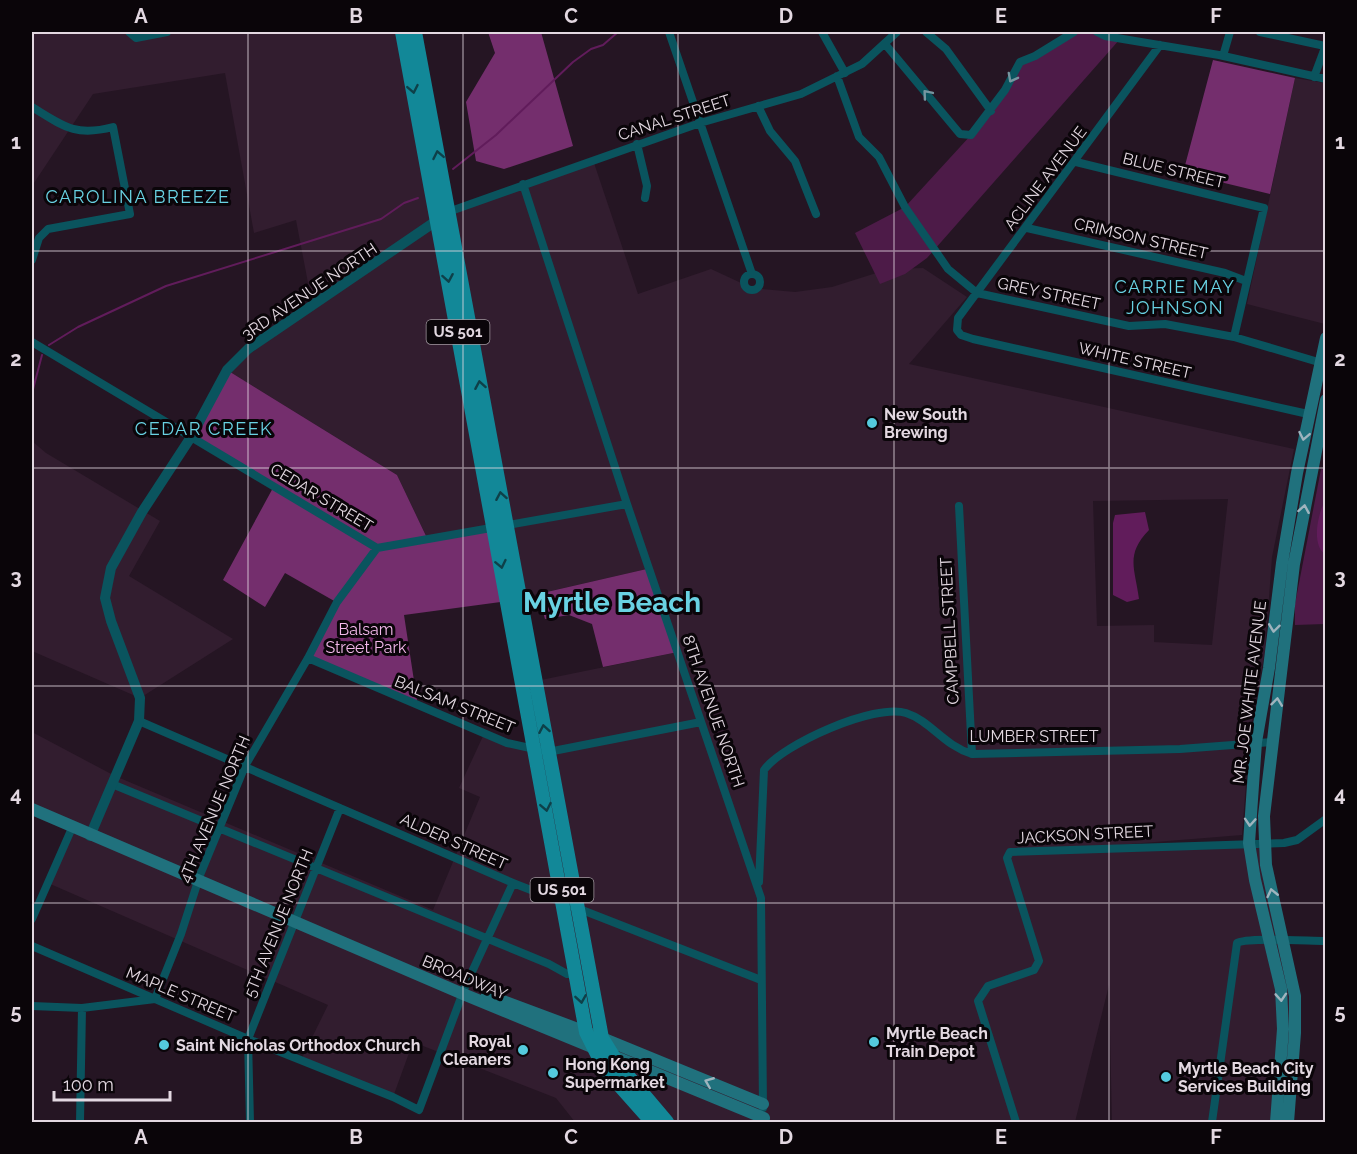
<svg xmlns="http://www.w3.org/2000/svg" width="1357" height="1154" font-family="Raleway,sans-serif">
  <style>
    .built { fill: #321d2f; fill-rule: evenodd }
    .green { fill: #4d1b48 }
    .forest { fill: #742e6d }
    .water { fill: #611c5b }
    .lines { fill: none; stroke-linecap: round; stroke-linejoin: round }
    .stream { stroke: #611c5b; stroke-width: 2 }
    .minor { stroke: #0a545e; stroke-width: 8 }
    .tertiary { stroke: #0a545e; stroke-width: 10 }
    .secondary { stroke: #20717d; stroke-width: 12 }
    .primary { stroke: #128898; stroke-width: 14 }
    .oneway { stroke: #7696a0 }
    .oneway2 { stroke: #0e4049 }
    .oneway3 { stroke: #9fb4be }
    .grid { fill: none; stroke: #e3d8e1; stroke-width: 1.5; stroke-opacity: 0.55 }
    .poi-dot { fill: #54cadd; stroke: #0a0509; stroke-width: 2 }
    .labels { text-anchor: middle; stroke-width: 6; stroke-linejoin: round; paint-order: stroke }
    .shield { fill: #0a0509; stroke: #a299a0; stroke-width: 1.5 }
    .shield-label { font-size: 15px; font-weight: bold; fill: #e3d8e1 }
    .street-label { font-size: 16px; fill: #e3d8e1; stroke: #0a0509 }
    .poi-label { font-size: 16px; font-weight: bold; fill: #e3d8e1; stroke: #0a0509; text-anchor: start }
    .park-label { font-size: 16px; fill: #f4b9ec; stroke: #0a0509 }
    .neighbourhood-label { font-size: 18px; letter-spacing: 1.5px; fill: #69d2e3; stroke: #0a0509 }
    .town-label { font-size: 28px; font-weight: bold; fill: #69d2e3; stroke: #0a0509 }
    .neatline { fill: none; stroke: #e3d8e1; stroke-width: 2 }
    .grid-label { font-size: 20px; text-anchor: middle; font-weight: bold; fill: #e3d8e1 }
  </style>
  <rect width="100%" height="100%" fill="#251523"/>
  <path class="built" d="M32 32H415L449 212 593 160 638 294 711 269 752 288 795 292 832 287 889 269 923 268 967 297 909 364 1294 449 1272 557 1265 651 1250 731 1242 835 1093 847 1265 844 1290 974 1288 1122H1112L1109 985 1075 1122H575L556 1098 413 1042 393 1097 301 1060 328 1005 48 883 72 828 32 809V732L115 776 433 910 480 797 459 788 484 734 548 752 536 681 678 652 651 568 520 598 506 525 427 538 397 475 227 370 313 309 296 220 254 233 225 73 93 94 32 186ZM1228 499 1212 645 1154 642V625L1097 626 1093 501Z
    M1295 78 1325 83V324L1247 304Z
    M32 441 46 453 160 521 129 576 233 639 140 698 32 651Z"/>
  <path class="green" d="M1074 32H1100L1120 39 927 258 905 274 880 284 855 233 905 207 971 135 1020 62Z
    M1321 469 1325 470V624L1295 625V604Z"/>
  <path class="forest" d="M488 32H541L573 146 504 169 476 161 466 102 495 53Z
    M1213 60 1295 78 1270 194 1183 173Z
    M227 370 397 475 427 538 493 527 508 601 404 615 418 707 308 658 336 602 285 573 265 607 223 580 274 486 191 437Z
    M651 568 678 652 603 667 592 624 569 615 545 619 538 594Z"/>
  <path class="water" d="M1325 501V554C1311 545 1318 513 1325 501Z
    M1145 512 1149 530C1125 555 1135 568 1139 599L1127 602 1113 595V523L1115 515Z"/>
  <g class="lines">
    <path class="stream" d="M453 169 496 135 573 62 591 49 603 45 618 32
      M49 345 78 327 166 286 381 219 404 203 418 198
      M32 393 42 355"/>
    <path class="minor" d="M129 32 136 38 167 32
      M669 32 752 274
      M822 32 845 73
      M926 32 946 49 991 111
      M1097 32 1105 36 1219 55 1326 79
      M1260 32 1325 46
      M885 44 960 134 971 135 1005 90 1020 62 1035 56 1074 32
      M1160 45 958 318 957 330 961 335 973 339 1308 414
      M1223 56 1230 32
      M837 76 859 137 879 157 905 207 948 269 977 293 1129 326 1165 324 1234 337 1325 364
      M1314 77 1326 45
      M758 106 770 131 795 161 816 214
      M32 107C63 126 75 137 113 127L130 214 48 229 39 238 32 260
      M637 144 647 186 645 198
      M1076 162 1264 208 1234 337
      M523 184 627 504 761 898 763 1108
      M448 212 700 123 801 94 862 64 897 32
      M1027 228 1225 273 1246 281
      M744 282a8 8 0 1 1 16 0a8 8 0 1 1-16 0Z
      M32 342 377 548 627 504
      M959 506 972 754
      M308 658 507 743 548 752 701 722
      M139 721 513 883 761 980
      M112 784 549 964 567 974H577
      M759 882 764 770C783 744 875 703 906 713 931 721 943 745 972 754L1180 749 1272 742
      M32 919 72 828
      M32 946 248 1039 393 1097 419 1110 465 987 513 883
      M32 1006 82 1008 155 999 181 934 200 875 245 766 308 658 337 602 377 548
      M80 1122 82 1008
      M250 1122 248 1039 340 808
      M1016 1122 978 1001 988 986 1034 970 1039 961 1007 858 1010 852 1284 843 1297 840 1326 819
      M1212 1122 1237 943C1247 937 1308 941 1326 941"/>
    <path class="tertiary" d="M90 836 139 721 140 698 111 621 105 598 111 568 142 512 191 437 227 370 248 349 442 217"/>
    <path class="secondary" d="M32 809 463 994 764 1118
      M487 995 602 1038 763 1104
      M1276 1122 1283 1029 1281 989 1255 880 1249 843 1256 742 1269 668 1282 563 1297 473 1326 338
      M1288 1122 1295 1033V996L1266 865 1264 816 1294 564 1326 400"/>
    <path class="primary" d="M402 32 586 1032 604 1068 652 1122
      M415 32 602 1038 618 1064 667 1122"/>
  </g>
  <defs><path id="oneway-chevron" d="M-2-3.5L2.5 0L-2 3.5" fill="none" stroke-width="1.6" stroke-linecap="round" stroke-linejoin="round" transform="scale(1.5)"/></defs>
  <g class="oneway">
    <use href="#oneway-chevron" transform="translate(1012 78) rotate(118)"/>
    <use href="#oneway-chevron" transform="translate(927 94) rotate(-130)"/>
  </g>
  <g class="oneway2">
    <use href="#oneway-chevron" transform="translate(413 89) rotate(79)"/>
    <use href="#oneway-chevron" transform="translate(438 155) rotate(-101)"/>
    <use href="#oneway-chevron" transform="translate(448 278) rotate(80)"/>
    <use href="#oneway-chevron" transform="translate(480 385) rotate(-100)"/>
    <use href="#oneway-chevron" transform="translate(501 496) rotate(-100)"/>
    <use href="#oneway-chevron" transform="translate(501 564) rotate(78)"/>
    <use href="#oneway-chevron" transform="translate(544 729) rotate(-100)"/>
    <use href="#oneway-chevron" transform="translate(546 807) rotate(79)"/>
    <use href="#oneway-chevron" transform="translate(581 999) rotate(81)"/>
  </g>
  <g class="oneway3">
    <use href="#oneway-chevron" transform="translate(1304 436) rotate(101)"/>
    <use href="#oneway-chevron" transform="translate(1304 509) rotate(-80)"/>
    <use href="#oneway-chevron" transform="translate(1274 628) rotate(97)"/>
    <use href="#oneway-chevron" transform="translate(1277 702) rotate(-83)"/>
    <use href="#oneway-chevron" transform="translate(1250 822) rotate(94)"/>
    <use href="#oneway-chevron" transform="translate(1272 893) rotate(-103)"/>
    <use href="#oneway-chevron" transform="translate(1281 997) rotate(86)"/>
    <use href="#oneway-chevron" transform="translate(709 1082) rotate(-158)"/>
  </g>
  <path class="grid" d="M248 32V1122M463 32V1122M678 32V1122M894 32V1122M1109 32V1122M32 251H1326M32 468H1326M32 686H1326M32 903H1326"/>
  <g class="poi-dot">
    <circle cx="872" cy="423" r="6"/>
    <circle cx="874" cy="1042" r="6"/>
    <circle cx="164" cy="1045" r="6"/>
    <circle cx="523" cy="1050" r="6"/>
    <circle cx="553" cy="1073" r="6"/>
    <circle cx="1166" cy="1077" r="6"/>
  </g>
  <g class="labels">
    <g class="shield">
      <rect x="426.5" y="320" width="63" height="24" rx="4.5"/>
      <rect x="530.5" y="878" width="63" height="24" rx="4.5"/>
    </g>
    <g class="shield-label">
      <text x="458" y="337">US 501</text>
      <text x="562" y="895">US 501</text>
    </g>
    <g class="street-label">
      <text transform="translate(674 117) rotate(-18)" y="6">CANAL STREET</text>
      <text transform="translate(1174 170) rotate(14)" y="6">BLUE STREET</text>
      <text transform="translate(1045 178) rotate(-53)" y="6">ACLINE AVENUE</text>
      <text transform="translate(1141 238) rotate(13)" y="6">CRIMSON STREET</text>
      <text transform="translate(309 291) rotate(-34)" y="6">3RD AVENUE NORTH</text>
      <text transform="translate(1049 293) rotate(12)" y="6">GREY STREET</text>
      <text transform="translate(1135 360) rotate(13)" y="6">WHITE STREET</text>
      <text transform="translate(322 497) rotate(31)" y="6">CEDAR STREET</text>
      <text transform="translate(949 631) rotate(-93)" y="6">CAMPBELL STREET</text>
      <text transform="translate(1249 692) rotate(-83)" y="6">MR. JOE WHITE AVENUE</text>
      <text transform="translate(455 704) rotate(22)" y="6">BALSAM STREET</text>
      <text transform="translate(714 711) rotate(71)" y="6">8TH AVENUE NORTH</text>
      <text x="1034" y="742">LUMBER STREET</text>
      <text transform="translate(214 809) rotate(-67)" y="6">4TH AVENUE NORTH</text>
      <text transform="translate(1085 834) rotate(-3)" y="6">JACKSON STREET</text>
      <text transform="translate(454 841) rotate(24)" y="6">ALDER STREET</text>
      <text transform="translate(278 923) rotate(-68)" y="6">5TH AVENUE NORTH</text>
      <text transform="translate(465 977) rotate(23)" y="6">BROADWAY</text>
      <text transform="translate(181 994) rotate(23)" y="6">MAPLE STREET</text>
    </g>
    <g class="poi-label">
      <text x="884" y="420">New South<tspan x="884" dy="18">Brewing</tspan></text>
      <text x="886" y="1039">Myrtle Beach<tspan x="886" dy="18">Train Depot</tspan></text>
      <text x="511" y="1047" text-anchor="end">Royal<tspan x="511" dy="18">Cleaners</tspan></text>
      <text x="176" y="1051">Saint Nicholas Orthodox Church</text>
      <text x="565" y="1070">Hong Kong<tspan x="565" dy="18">Supermarket</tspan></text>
      <text x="1178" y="1074">Myrtle Beach City<tspan x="1178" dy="18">Services Building</tspan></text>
    </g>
    <g class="park-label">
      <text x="366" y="635">Balsam<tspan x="366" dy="18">Street Park</tspan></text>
    </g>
    <g class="neighbourhood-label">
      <text x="138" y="203">CAROLINA BREEZE</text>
      <text x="1175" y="293">CARRIE MAY<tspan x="1175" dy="21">JOHNSON</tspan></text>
      <text x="204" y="435">CEDAR CREEK</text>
    </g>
    <g class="town-label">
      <text x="612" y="612">Myrtle Beach</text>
    </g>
  </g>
  <rect width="1357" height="1154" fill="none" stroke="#0a0509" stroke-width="66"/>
  <path d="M54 1091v9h116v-9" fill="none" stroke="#e3d8e1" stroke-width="3"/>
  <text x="63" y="1091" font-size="18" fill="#e3d8e1" stroke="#0a0509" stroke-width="4.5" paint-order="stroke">100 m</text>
  <rect x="33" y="33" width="1291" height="1088" class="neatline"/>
  <g class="grid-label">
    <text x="141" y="23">A</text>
    <text x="356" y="23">B</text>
    <text x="571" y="23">C</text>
    <text x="786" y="23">D</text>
    <text x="1001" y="23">E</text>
    <text x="1216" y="23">F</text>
    <text x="16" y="149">1</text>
    <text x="1340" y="149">1</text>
    <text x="16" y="366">2</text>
    <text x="1340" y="366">2</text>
    <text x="16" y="584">3</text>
    <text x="1340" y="584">3</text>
    <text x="16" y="801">4</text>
    <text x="1340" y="801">4</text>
    <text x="16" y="1019">5</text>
    <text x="1340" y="1019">5</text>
    <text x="141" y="1144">A</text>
    <text x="356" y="1144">B</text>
    <text x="571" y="1144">C</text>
    <text x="786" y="1144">D</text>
    <text x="1001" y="1144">E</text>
    <text x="1216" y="1144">F</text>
  </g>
</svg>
